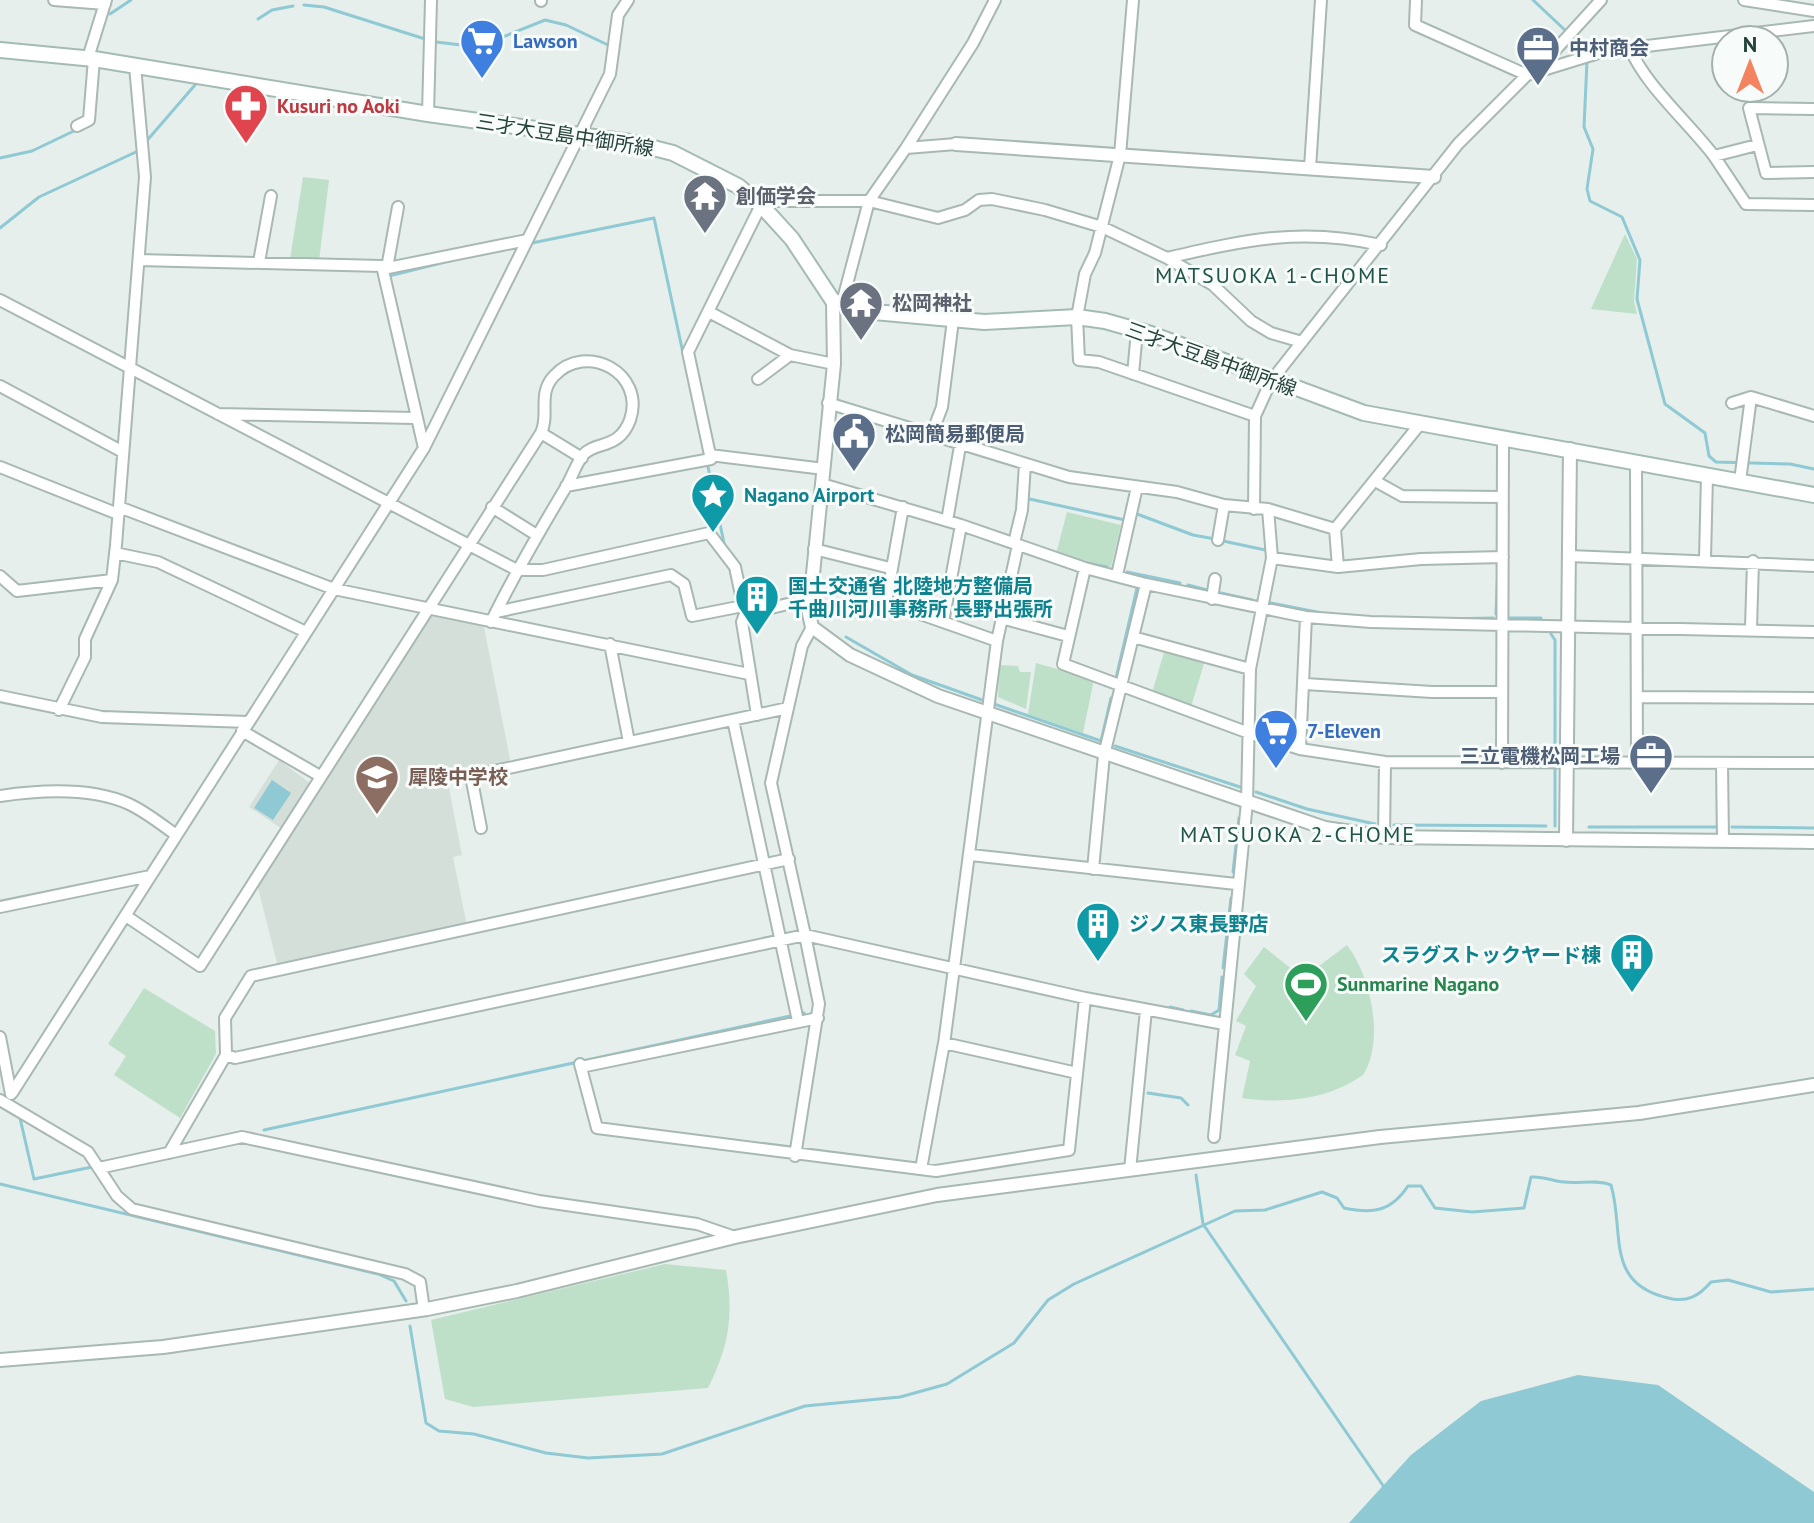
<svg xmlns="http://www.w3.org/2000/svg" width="1814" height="1523" font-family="'PT Sans','Noto Sans JP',sans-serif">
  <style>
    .built { fill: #d4dfda }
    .green { fill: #bfe0c8 }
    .water { fill: #8ec9d4 }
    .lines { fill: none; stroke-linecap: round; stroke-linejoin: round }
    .stream { stroke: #8ec9d4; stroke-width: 3 }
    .minor-casing { stroke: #a8b8b2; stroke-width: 14 }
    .tertiary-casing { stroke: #a8b8b2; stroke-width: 16 }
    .secondary-casing { stroke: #a4bbb3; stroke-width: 18 }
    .minor { stroke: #fff; stroke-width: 10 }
    .tertiary { stroke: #fff; stroke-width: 12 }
    .secondary { stroke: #fff; stroke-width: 14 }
    .labels { text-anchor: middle; stroke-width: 6; stroke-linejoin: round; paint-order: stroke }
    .shop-label { font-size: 20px; font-weight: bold; fill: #366cbe; stroke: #f7fbf9; text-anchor: start }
    .service-label { font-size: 20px; font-weight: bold; fill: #4e5e75; stroke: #f7fbf9; text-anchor: start }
    .health-label { font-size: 20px; font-weight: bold; fill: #be3a42; stroke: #f7fbf9; text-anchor: start }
    .street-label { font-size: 20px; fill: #24423a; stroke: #f7fbf9 }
    .worship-label { font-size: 20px; font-weight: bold; fill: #5b616d; stroke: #f7fbf9; text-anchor: start }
    .culture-label { font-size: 20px; font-weight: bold; fill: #0d838f; stroke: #f7fbf9; text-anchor: start }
    .education-label { font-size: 20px; font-weight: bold; fill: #785e54; stroke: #f7fbf9; text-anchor: start }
    .leisure-label { font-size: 20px; font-weight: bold; fill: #27864d; stroke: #f7fbf9; text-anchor: start }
    .neighbourhood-label { font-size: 22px; letter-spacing: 2px; fill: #1f5548; stroke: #f7fbf9 }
  </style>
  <rect width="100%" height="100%" fill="#e6efeb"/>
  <path class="built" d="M431 614 484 627 510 759 507 764 447 778 462 855 453 857 467 926 278 967 257 884 425 617Z
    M279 760 310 783 282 829 249 807Z"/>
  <path class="green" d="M303 177 329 180 319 261 290 259Z
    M1625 234 1637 259 1634 301 1637 314 1591 309Z
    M1067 512 1121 525 1111 567 1056 554Z
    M1165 649 1205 660 1191 707 1152 693Z
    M1036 663 1094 679 1083 733 1028 714Z
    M1000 665 1018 666 1020 672H1031L1026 709 998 697Z
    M1347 945C1371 976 1385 1041 1363 1075 1327 1100 1284 1104 1242 1098L1250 1061 1235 1055 1246 1026 1236 1021 1256 986 1244 974 1264 947 1303 978Z
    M144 988 215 1031 216 1054 180 1118 114 1075 126 1056 108 1044Z
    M665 1264 726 1270C734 1316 729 1346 708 1388L473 1407 445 1399 431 1320Z"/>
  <path class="water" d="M272 780 291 793 273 820 254 808Z
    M1578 1375 1658 1385 1814 1492V1523H1349L1411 1455 1481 1401Z"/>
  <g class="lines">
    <path class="stream" d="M1533 0 1585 49 1586 54
      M304 5 324 7 425 39
      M110 14 131 0
      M258 19 272 10 293 6
      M436 42 478 47 545 20 566 25 608 45
      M1587 61 1584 127 1593 149 1587 189 1590 201 1622 217 1640 260 1637 299 1665 404 1705 433 1709 456 1716 462 1790 464 1814 469
      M144 144 195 85
      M0 158 32 151 78 129
      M0 228 39 197 138 151
      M527 244 654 218 683 353
      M389 276 453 260
      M707 462 724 543
      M882 497 940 514
      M1025 498 1125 520
      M1137 514 1193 535 1215 539
      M1223 541 1270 551
      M1397 556 1449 553
      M1081 562 1107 567
      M1498 565 1496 614 1500 616
      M1127 572 1180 583
      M1188 585 1207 590
      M1221 593 1252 600
      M1271 603 1327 614
      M1507 618H1541
      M1446 619 1493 618
      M1551 634 1555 640V758
      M846 637 912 675 982 700
      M1116 678 1137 588
      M994 704 1101 741 1111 698
      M1115 746 1243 788
      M1256 792 1307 809 1375 824
      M1394 825 1546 826
      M1555 826V766
      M1589 827H1717
      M1732 827 1814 828
      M1233 872 1239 818
      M1223 968 1231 898
      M1170 1007 1183 1010
      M1191 1011 1211 1015 1219 1010 1222 977
      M1148 1093 1181 1098 1188 1105
      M20 1118 34 1179 92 1167
      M264 1130 804 1013
      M1196 1175 1203 1224 1384 1487
      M0 1184 378 1274 394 1281 406 1301
      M410 1326 426 1423 439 1431 474 1434 546 1453 588 1458 662 1454 805 1406 900 1397 947 1384 1014 1343 1048 1300 1074 1284 1235 1211 1265 1210 1322 1192 1337 1198 1344 1208C1372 1214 1391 1212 1408 1186H1421L1435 1208 1472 1212 1524 1208 1531 1177C1544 1176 1552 1181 1564 1182 1581 1184 1595 1179 1611 1185 1625 1232 1604 1283 1668 1298 1687 1303 1699 1296 1711 1282L1728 1280 1771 1292 1814 1289"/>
    <g class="minor-casing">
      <path id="minor" d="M54 0 105 4
        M541 0V1
        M1133 0 1120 155 1095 253 1085 274 1077 317 1079 360 1099 362 1255 416
        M1416 0 1415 25 1527 75
        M1744 0 1814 11
        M1630 48C1644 84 1689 123 1714 156L1757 145
        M88 58 106 0
        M1538 69 1601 0
        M1814 109 1749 108 1766 173 1814 172
        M428 114 431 0
        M77 126 89 120 94 59
        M906 148 973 43 995 0
        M1714 156 1746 204 1814 205
        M1310 168 1321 0
        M1167 258C1245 240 1301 227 1381 245
        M139 260 382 266 424 448
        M259 262 271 196
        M387 268 398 207
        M383 269 527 240
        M0 300 517 570H543L709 533 735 567 745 614 809 599
        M842 303 869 201 906 148 956 144
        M709 312 790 355 834 364
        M1133 374 1137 331
        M758 379 790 355
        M0 386 123 452
        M828 403 1069 477 1177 492 1224 505 1268 509 1272 558 1250 669 1247 802 1214 1137
        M1732 403 1751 397
        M218 414 415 418
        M541 433 582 458
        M931 436 942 407 953 320
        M710 455 688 352 761 205 771 201H869L938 218 965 210 979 200 992 199 1045 210 1102 227 1167 258 1213 285 1251 321 1271 333 1302 342
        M1636 462 1637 762
        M0 467 118 514
        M1375 481 1402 496 1502 497
        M1740 481 1751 397 1814 416
        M822 484 961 525 1085 568 1146 584 1306 617 1371 622 1814 632
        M566 486 711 459 710 455 824 469
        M119 507 334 589 749 674
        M492 507 535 534
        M903 507 886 602 997 641
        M1254 509 1255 416 1271 381 1458 144 1527 75 1605 51 1814 26
        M1268 509 1335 529
        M947 521 960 446
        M1218 540 1224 505
        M1014 543 1022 510 1025 464
        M814 549 890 568
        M115 553 158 562 306 632
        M1569 556 1814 566
        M1272 558 1338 567 1421 559 1503 557
        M1705 559 1707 476
        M1338 567 1335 529 1420 424
        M1085 568 1063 664 1249 733 1300 749 1385 762 1814 763
        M1117 575 1137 487
        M0 576 17 591 112 580
        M1212 599 1215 579
        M496 612 671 575 684 584 692 616 743 606
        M745 614 742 622 757 715
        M1001 618 1068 636
        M943 622 961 525
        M812 627 802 646 771 783 805 935 1085 998 1224 1024
        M1751 628 1753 561
        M1133 637 1250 669
        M610 644 629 742
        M1305 684 1432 692H1501
        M0 696 102 717 248 722
        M1638 697 1814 698
        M59 710 85 657V639L112 580 116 545 145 177 135 66
        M733 720 798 1021
        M242 731 320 776
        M1300 749 1306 617
        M1502 763 1503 439
        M1722 764 1723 841
        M0 796C40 790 91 787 129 804 146 812 161 824 176 835
        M481 828 471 776 788 708
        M1384 837 1385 762
        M971 855 1236 884
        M1093 869 1104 755 1146 584
        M0 907 150 876
        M126 916 200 966 541 433C550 414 537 394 554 376 586 341 646 373 630 420 619 450 595 441 583 455 576 464 572 477 566 487 539 532 514 575 491 622
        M0 1037 11 1094
        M944 1044 997 641 1018 545
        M226 1055 235 1058 805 935 819 1004 795 1156
        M580 1064 597 1128 936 1171 1069 1150 1085 998
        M581 1067 818 1018
        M12 1093 424 448 610 74 618 15 628 0
        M0 1100 88 1152 117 1196 132 1209 405 1274 420 1282 424 1310
        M169 1153 226 1055 225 1018 251 976 789 859
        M99 1168 242 1137 539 1201 697 1224 735 1237
        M921 1169 944 1043 1077 1073
        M1130 1170 1146 1010"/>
    </g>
    <g class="tertiary-casing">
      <path id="tertiary" d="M956 144 1434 177
        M833 301 834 364 809 614 812 627 850 655 938 696 1325 828 1384 837 1814 842
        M1566 840 1570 449
        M0 1360 163 1347 427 1309 517 1291 735 1237 937 1195 1380 1137 1639 1113 1814 1085"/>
    </g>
    <g class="secondary-casing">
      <path id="secondary" d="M0 50 94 59 428 114 630 142 673 153 738 186 761 205 792 239 833 301 863 311 984 322 1077 317 1105 321 1151 334 1364 413 1814 495"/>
    </g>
    <use href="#minor" class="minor"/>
    <use href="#tertiary" class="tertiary"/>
    <use href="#secondary" class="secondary"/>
  </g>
  <defs>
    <g id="supermarket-pin" transform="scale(2.3)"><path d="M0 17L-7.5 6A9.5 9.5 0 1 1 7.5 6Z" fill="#3f7fe0" stroke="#f7fbf9"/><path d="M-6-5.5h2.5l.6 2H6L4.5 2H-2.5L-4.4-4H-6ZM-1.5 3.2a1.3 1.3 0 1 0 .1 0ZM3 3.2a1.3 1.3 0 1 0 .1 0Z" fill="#fff"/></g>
    <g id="office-pin" transform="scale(2.3)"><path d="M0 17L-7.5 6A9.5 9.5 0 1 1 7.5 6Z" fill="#5c6f8a" stroke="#f7fbf9"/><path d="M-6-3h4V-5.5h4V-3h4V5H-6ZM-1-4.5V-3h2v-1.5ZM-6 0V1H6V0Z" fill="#fff"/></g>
    <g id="pharmacy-pin" transform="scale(2.3)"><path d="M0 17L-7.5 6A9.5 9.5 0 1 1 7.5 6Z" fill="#e0444e" stroke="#f7fbf9"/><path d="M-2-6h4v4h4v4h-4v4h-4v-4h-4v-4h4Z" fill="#fff"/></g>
    <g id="temple-pin" transform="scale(2.3)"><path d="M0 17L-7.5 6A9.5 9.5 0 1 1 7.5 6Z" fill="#6b7280" stroke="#f7fbf9"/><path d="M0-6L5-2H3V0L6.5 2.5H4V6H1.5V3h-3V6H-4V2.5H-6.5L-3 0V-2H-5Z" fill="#fff"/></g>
    <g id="civic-pin" transform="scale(2.3)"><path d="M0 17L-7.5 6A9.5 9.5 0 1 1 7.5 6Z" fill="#5c6f8a" stroke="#f7fbf9"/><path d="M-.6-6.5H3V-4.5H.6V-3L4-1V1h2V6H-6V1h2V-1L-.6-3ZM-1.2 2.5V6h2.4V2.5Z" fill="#fff"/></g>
    <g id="sight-pin" transform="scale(2.3)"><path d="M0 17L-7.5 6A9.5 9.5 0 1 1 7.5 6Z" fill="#0f9aa8" stroke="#f7fbf9"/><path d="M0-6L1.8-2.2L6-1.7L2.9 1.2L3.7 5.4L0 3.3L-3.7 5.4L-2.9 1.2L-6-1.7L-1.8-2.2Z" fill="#fff"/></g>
    <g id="building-pin" transform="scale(2.3)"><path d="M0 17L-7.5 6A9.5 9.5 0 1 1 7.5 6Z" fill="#0f9aa8" stroke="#f7fbf9"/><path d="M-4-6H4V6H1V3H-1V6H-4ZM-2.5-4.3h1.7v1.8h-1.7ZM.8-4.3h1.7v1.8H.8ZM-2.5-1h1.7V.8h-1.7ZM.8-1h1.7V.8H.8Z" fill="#fff"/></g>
    <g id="school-pin" transform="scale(2.3)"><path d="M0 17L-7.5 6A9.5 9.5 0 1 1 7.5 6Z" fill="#8d6e63" stroke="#f7fbf9"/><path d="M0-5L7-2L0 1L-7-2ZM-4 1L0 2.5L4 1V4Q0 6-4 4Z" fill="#fff"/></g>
    <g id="stadium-pin" transform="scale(2.3)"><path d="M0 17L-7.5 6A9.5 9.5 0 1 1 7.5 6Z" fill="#2e9e5b" stroke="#f7fbf9"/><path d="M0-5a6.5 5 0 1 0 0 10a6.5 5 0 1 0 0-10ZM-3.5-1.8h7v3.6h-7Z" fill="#fff"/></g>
  </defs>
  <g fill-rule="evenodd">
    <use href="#supermarket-pin" x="482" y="41"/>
    <use href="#office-pin" x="1538" y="48"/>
    <use href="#pharmacy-pin" x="246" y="106"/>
    <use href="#temple-pin" x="705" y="196"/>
    <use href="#temple-pin" x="861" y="303"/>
    <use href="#civic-pin" x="854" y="434"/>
    <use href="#sight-pin" x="713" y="495"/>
    <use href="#building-pin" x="757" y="597"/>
    <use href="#supermarket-pin" x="1276" y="731"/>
    <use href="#office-pin" x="1651" y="756"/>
    <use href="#school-pin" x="377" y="777"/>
    <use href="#building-pin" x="1098" y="924"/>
    <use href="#building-pin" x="1632" y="955"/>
    <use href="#stadium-pin" x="1306" y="984"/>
  </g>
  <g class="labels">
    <g class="shop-label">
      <text x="513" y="48">Lawson</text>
      <text x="1307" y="738">7-Eleven</text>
    </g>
    <g class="service-label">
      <text x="1569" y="55">中村商会</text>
      <text x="885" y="441">松岡簡易郵便局</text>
      <text x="1620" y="763" text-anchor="end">三立電機松岡工場</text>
    </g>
    <g class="health-label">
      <text x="277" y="113">Kusuri no Aoki</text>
    </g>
    <g class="street-label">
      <text transform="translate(565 135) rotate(9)" y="7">三才大豆島中御所線</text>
      <text transform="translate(1211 359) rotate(20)" y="7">三才大豆島中御所線</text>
    </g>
    <g class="worship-label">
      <text x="736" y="203">創価学会</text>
      <text x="892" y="310">松岡神社</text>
    </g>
    <g class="culture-label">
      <text x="744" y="502">Nagano Airport</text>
      <text x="788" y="593">国土交通省 北陸地方整備局<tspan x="788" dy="23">千曲川河川事務所 長野出張所</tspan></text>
      <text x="1129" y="931">ジノス東長野店</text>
      <text x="1601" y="962" text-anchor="end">スラグストックヤード棟</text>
    </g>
    <g class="education-label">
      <text x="408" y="784">犀陵中学校</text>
    </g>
    <g class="leisure-label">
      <text x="1337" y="991">Sunmarine Nagano</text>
    </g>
    <g class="neighbourhood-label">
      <text x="1273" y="283">MATSUOKA 1-CHOME</text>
      <text x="1298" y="842">MATSUOKA 2-CHOME</text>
    </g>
  </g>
  <g transform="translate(1750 64)"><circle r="38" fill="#f7fbf9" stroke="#a3b1ad" stroke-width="2"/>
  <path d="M0-6L14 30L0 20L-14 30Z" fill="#f4845f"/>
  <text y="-12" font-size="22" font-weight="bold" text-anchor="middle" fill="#24423a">N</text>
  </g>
</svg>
